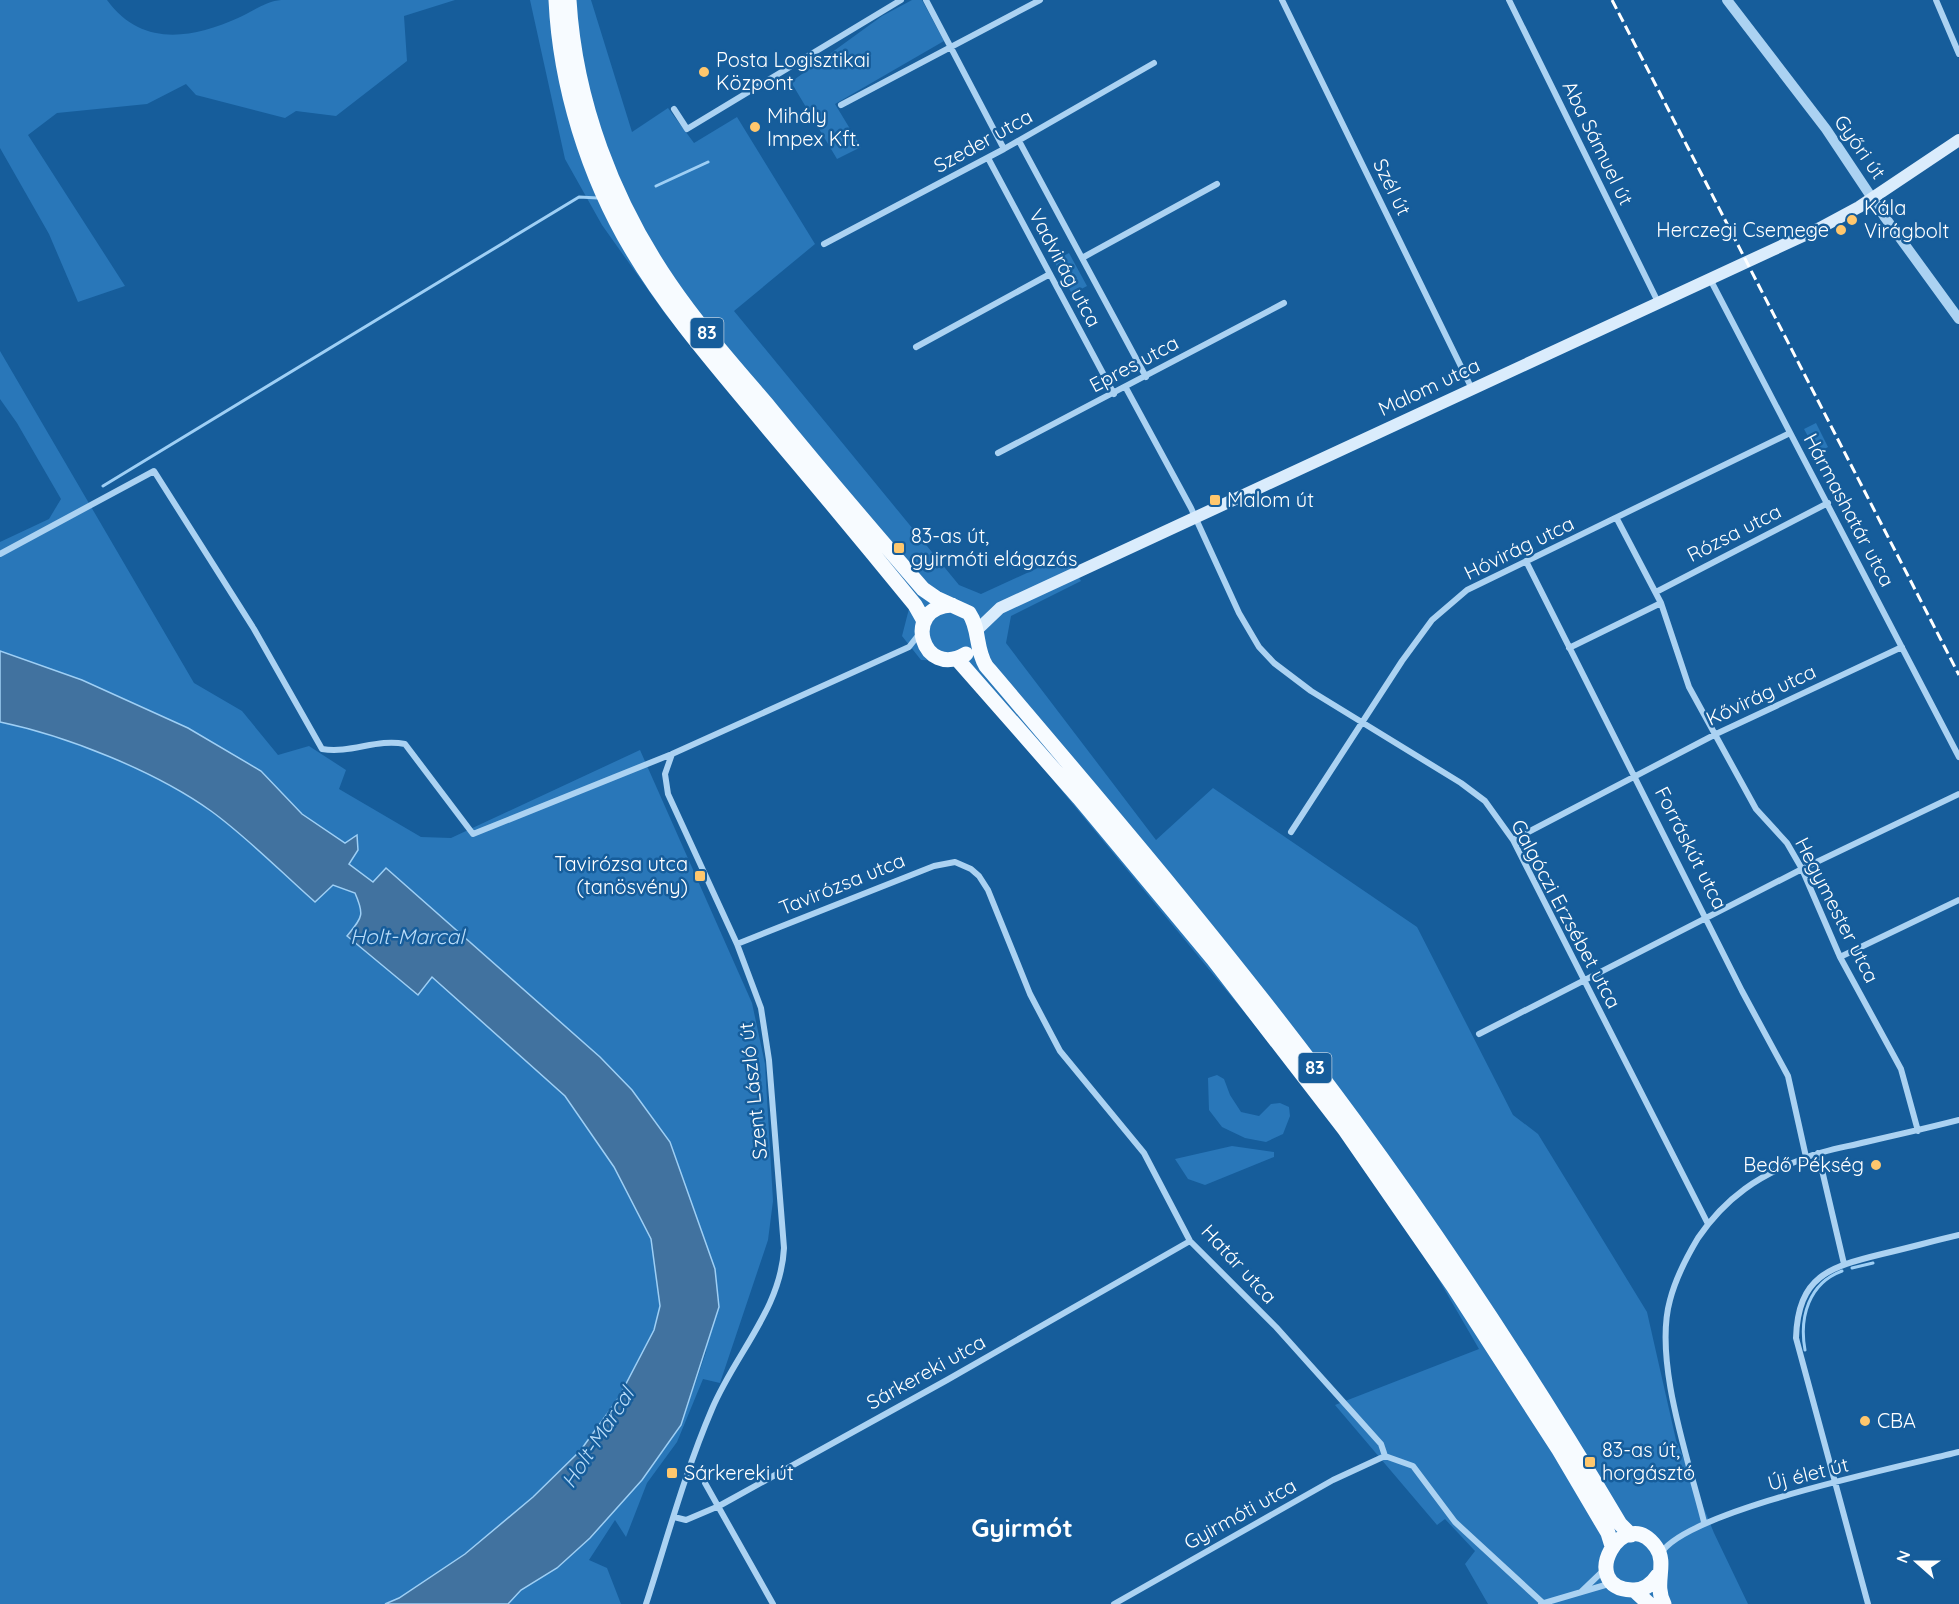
<svg xmlns="http://www.w3.org/2000/svg" width="1959" height="1604" font-family="Quicksand,sans-serif">
  <style>
    .green { fill: #2977b9 }
    .water { fill: #41729f; stroke: #9ecff5; stroke-width: 1.5 }
    .lines { fill: none; stroke-linecap: round; stroke-linejoin: round }
    .stream { stroke: #9ecff5; stroke-width: 3 }
    .minor { stroke: #abd2f2; stroke-width: 6 }
    .tertiary { stroke: #abd2f2; stroke-width: 10 }
    .secondary { stroke: #daecfc; stroke-width: 12 }
    .primary { stroke: #f7fbff; stroke-width: 15 }
    .rail { stroke: #fff; stroke-width: 3; stroke-dasharray: 10 4.5; stroke-linecap: butt }
    .poi-dot { fill: #ffc76d; stroke: #165d9b; stroke-width: 2 }
    .labels { text-anchor: middle; stroke-width: 5; stroke-linejoin: round; paint-order: stroke }
    .shield { fill: #165d9b; stroke: #b9cee1; stroke-width: 1.5 }
    .shield-label { font-size: 18px; font-weight: bold; fill: #fff }
    .poi-label { font-size: 20px; fill: #fff; stroke: #165d9b; text-anchor: start }
    .street-label { font-size: 20px; fill: #fff; stroke: #165d9b }
    .water-label { font-size: 21px; font-style: italic; fill: #b8dcf9; stroke: #165d9b }
    .district-label { font-size: 26px; font-weight: bold; fill: #fff; stroke: #165d9b }
  </style>
  <rect width="100%" height="100%" fill="#165d9b"/>
  <path class="green" d="M0 0H107C141 47 191 39 238 18 251 12 267 1 281 0 338 0 398 0 455 0L404 16 407 61 336 116 296 111 285 118 196 95 186 84 147 104 57 113 28 135 125 286 78 302 49 234 0 148Z
    M530 0H591L632 132 668 108 694 143 737 117 815 244 734 311 959 585 981 594 1066 555 1081 581 1011 616 1006 643 1156 840 1213 788 1417 927 1513 1115 1538 1134 1647 1312 1676 1440 1714 1533 1748 1604H1488L1465 1564 1475 1551 1445 1519 1437 1525 1335 1405 1479 1349 1421 1249 1343 1132 955 661 921 660 902 636 911 601 771 443 666 315 602 225 565 159Z
    M912 0H922L944 41 835 104 861 147 837 159 791 82 882 16Z
    M1069 253 1087 286 1072 294 1054 261Z
    M0 351 194 683 242 711 278 755 309 746 346 770 339 789 421 837 451 838 640 750 752 1003 765 1064 773 1201 768 1240 720 1383 703 1379 677 1442 647 1483 626 1537 615 1520 589 1560 607 1568 621 1604H508L521 1590 557 1568 590 1538 642 1480 681 1425 706 1352 715 1269 670 1142 632 1090 600 1057 387 869 373 882 348 864 358 850 357 836 345 843 302 814 261 771 82 680 0 651V542L49 519 61 499 17 423 0 399Z
    M1816 423 1828 447 1817 453 1804 429Z
    M0 722C69 737 153 770 211 811 246 836 282 873 315 902L333 885 355 893C366 917 361 916 347 936L418 994 431 976 565 1096 614 1167 651 1239 660 1306 654 1330 618 1399 580 1451 533 1497 465 1554 399 1598 385 1604H0Z
    M1217 1075 1224 1079 1230 1095 1241 1112 1259 1116 1271 1104 1280 1103 1289 1107 1290 1116 1283 1134 1266 1142 1245 1138 1222 1127 1209 1110 1208 1078Z
    M1232 1146 1274 1152V1157L1205 1185 1188 1179 1175 1159Z"/>
  <path class="water" d="M0 651 82 680 188 728 261 771 302 814 345 843 357 835 358 850 349 864 373 882 386 868 600 1057 632 1090 670 1142 715 1269 719 1307 681 1425 642 1480 590 1538 557 1568 521 1590 508 1604H385L399 1598 465 1554 533 1497 580 1451 618 1399 654 1330 660 1306 651 1239 614 1167 565 1096 432 977 418 995 347 936C362 917 365 916 355 893L333 885 315 902C282 873 247 837 211 811 155 771 67 736 0 722Z"/>
  <g class="lines">
    <path class="stream" d="M656 186 708 162
      M103 486 579 197 598 198
      M1852 1268 1873 1263
      M1805 1350C1799 1317 1809 1283 1842 1271"/>
    <path class="minor" d="M926 0 1004 149
      M1282 0 1472 389
      M1509 0 1658 302
      M1936 0 1959 54
      M841 105 1040 0
      M674 109 687 129 901 0
      M1019 141 1146 377
      M988 158 1114 394
      M824 244 1004 149 1154 63
      M1082 258 1217 184
      M1710 279 1959 757
      M916 347 1050 274
      M1126 388 1191 508 1239 613 1259 647 1274 663 1311 691 1461 783 1485 801 1513 840 1708 1224
      M998 453 1284 303
      M1617 519 1661 603 1689 687 1756 809 1787 843 1802 869 1840 957 1901 1069 1918 1131
      M0 554 154 471 254 629 322 749C351 754 377 738 405 744L473 834 672 754 909 647 920 633
      M1526 561 1742 991 1788 1076 1806 1157
      M1656 592 1828 503
      M1569 648 1661 603
      M1291 832 1402 661 1432 620 1467 590 1790 433
      M1513 840 1716 734 1902 647
      M737 944 934 866 955 862 971 869 979 876 988 890 1030 994 1060 1051 1144 1153 1190 1241 1276 1327 1381 1444 1385 1456 1413 1466 1455 1522 1544 1604
      M1840 957 1959 900
      M1479 1034 1802 869 1959 794
      M1818 1153 1844 1264
      M705 1483 773 1604
      M674 1517 686 1520 719 1506 947 1380 1190 1241
      M1704 1522C1689 1461 1653 1361 1670 1300 1676 1277 1686 1258 1698 1238 1726 1197 1759 1175 1805 1158 1824 1150 1846 1147 1866 1142 1897 1135 1928 1128 1959 1120
      M1660 1555C1682 1511 1904 1466 1959 1452
      M1581 1592 1606 1568
      M646 1604C667 1539 685 1472 712 1409 735 1354 781 1309 784 1248L769 1060 761 1008 737 944 668 794 665 774 672 754
      M1114 1604 1333 1480 1385 1456
      M1541 1604 1612 1583
      M1868 1604 1796 1338C1798 1276 1829 1267 1882 1254 1908 1248 1933 1241 1959 1235"/>
    <path class="tertiary" d="M1727 0 1826 129 1884 216 1959 319"/>
    <path class="secondary" d="M977 630 1000 608 1820 228 1859 207 1959 140"/>
    <path class="primary" d="M556 0C560 86 588 176 632 250 670 314 720 370 767 427 817 486 866 545 915 605L924 621
      M569 0C575 101 613 201 670 284 700 328 736 368 770 408 820 469 871 529 923 589L936 598 969 613C980 629 975 648 986 666 1112 814 1239 963 1354 1120 1449 1250 1538 1386 1620 1524L1631 1535
      M952 605C901 607 922 680 966 654
      M957 659 1079 798 1213 959 1345 1130 1453 1286 1559 1450 1608 1533 1612 1546
      M1658 1575C1652 1584 1644 1591 1632 1590 1576 1588 1623 1501 1656 1547 1668 1564 1653 1583 1664 1604
      M1634 1590 1649 1604"/>
    <path class="rail" d="M1612 0 1959 675"/>
  </g>
  <g class="poi-dot">
    <circle cx="704" cy="72" r="6"/>
    <circle cx="755" cy="127" r="6"/>
    <circle cx="1852" cy="220" r="6"/>
    <circle cx="1841" cy="230" r="6"/>
    <rect x="1209" y="494" width="12" height="12" rx="3"/>
    <rect x="893" y="542" width="12" height="12" rx="3"/>
    <rect x="694" y="870" width="12" height="12" rx="3"/>
    <circle cx="1876" cy="1165" r="6"/>
    <circle cx="1865" cy="1421" r="6"/>
    <rect x="1584" y="1456" width="12" height="12" rx="3"/>
    <rect x="666" y="1467" width="12" height="12" rx="3"/>
  </g>
  <g class="labels">
    <g class="shield">
      <rect x="690.5" y="318" width="33" height="30" rx="4.5"/>
      <rect x="1298.5" y="1053" width="33" height="30" rx="4.5"/>
    </g>
    <g class="shield-label">
      <text x="707" y="339">83</text>
      <text x="1315" y="1074">83</text>
    </g>
    <g class="poi-label">
      <text x="716" y="67">Posta Logisztikai<tspan x="716" dy="23">Központ</tspan></text>
      <text x="767" y="123">Mihály<tspan x="767" dy="23">Impex Kft.</tspan></text>
      <text x="1864" y="215">Kála<tspan x="1864" dy="23">Virágbolt</tspan></text>
      <text x="1829" y="237" text-anchor="end">Herczegi Csemege</text>
      <text x="1227" y="507">Malom út</text>
      <text x="911" y="543">83-as út,<tspan x="911" dy="23">gyirmóti elágazás</tspan></text>
      <text x="688" y="871" text-anchor="end">Tavirózsa utca<tspan x="688" dy="23">(tanösvény)</tspan></text>
      <text x="1864" y="1172" text-anchor="end">Bedő Pékség</text>
      <text x="1877" y="1428">CBA</text>
      <text x="1602" y="1457">83-as út,<tspan x="1602" dy="23">horgásztó</tspan></text>
      <text x="684" y="1480">Sárkereki út</text>
    </g>
    <g class="street-label">
      <text transform="translate(983 141) rotate(-29)" y="7">Szeder utca</text>
      <text transform="translate(1598 143) rotate(64)" y="7">Aba Sámuel út</text>
      <text transform="translate(1860 147) rotate(55)" y="7">Győri út</text>
      <text transform="translate(1392 187) rotate(64)" y="7">Szél út</text>
      <text transform="translate(1065 268) rotate(62)" y="7">Vadvirág utca</text>
      <text transform="translate(1134 364) rotate(-28)" y="7">Epres utca</text>
      <text transform="translate(1429 387) rotate(-25)" y="7">Malom utca</text>
      <text transform="translate(1849 510) rotate(62)" y="7">Hármashatár utca</text>
      <text transform="translate(1734 533) rotate(-27)" y="7">Rózsa utca</text>
      <text transform="translate(1519 548) rotate(-26)" y="7">Hóvirág utca</text>
      <text transform="translate(1761 695) rotate(-25)" y="7">Kővirág utca</text>
      <text transform="translate(1691 848) rotate(63)" y="7">Forráskút utca</text>
      <text transform="translate(842 884) rotate(-22)" y="7">Tavirózsa utca</text>
      <text transform="translate(1837 910) rotate(63)" y="7">Hegymester utca</text>
      <text transform="translate(1566 914) rotate(62)" y="7">Galgóczi Erzsébet utca</text>
      <text transform="translate(753 1091) rotate(-96)" y="7">Szent László út</text>
      <text transform="translate(1239 1264) rotate(47)" y="7">Határ utca</text>
      <text transform="translate(926 1372) rotate(-29)" y="7">Sárkereki utca</text>
      <text transform="translate(1808 1474) rotate(-14)" y="7">Új élet út</text>
      <text transform="translate(1240 1514) rotate(-29)" y="7">Gyirmóti utca</text>
    </g>
    <g class="water-label">
      <text x="407" y="944">Holt-Marcal</text>
      <text transform="translate(598 1438) rotate(-57)" y="7">Holt-Marcal</text>
    </g>
    <g class="district-label">
      <text x="1022" y="1537">Gyirmót</text>
    </g>
  </g>
  <g transform="translate(1917 1562) rotate(291)" stroke="#165d9b" stroke-width="4.5" paint-order="stroke">
  <path d="M0-4.5L10 22L0 15L-10 22Z" fill="#ffffff"/>
  <text y="-9" font-size="16" font-weight="bold" text-anchor="middle" fill="#ffffff">N</text>
  </g>
</svg>
